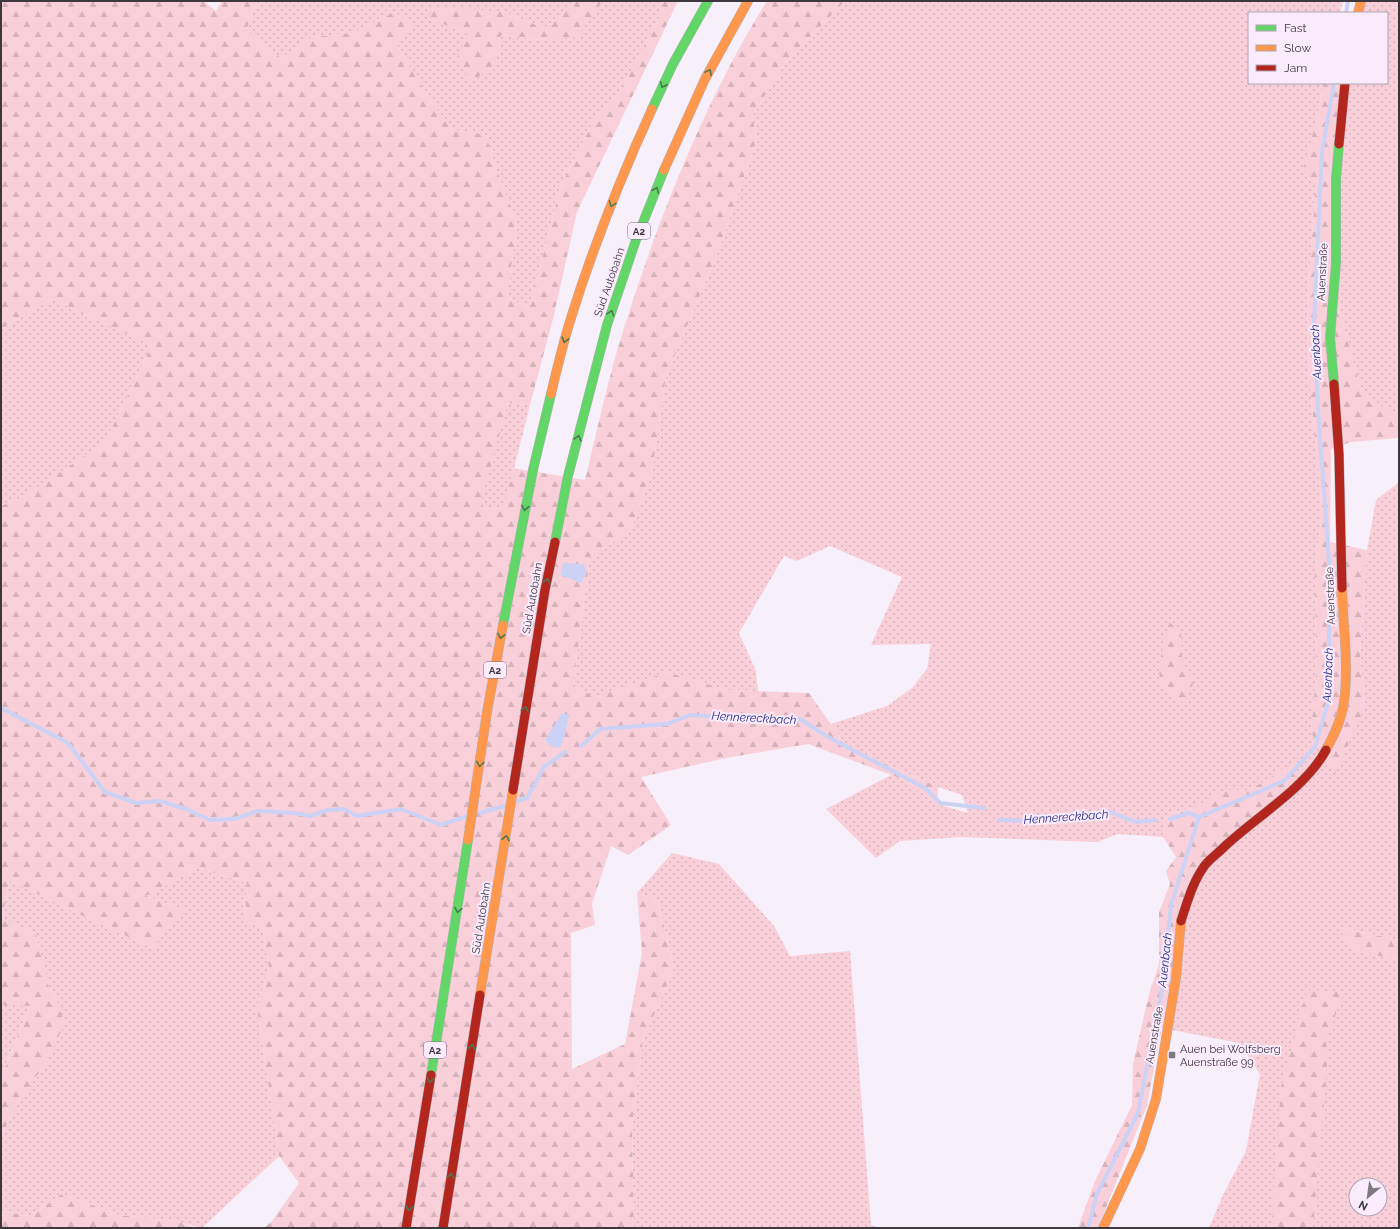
<svg xmlns="http://www.w3.org/2000/svg" width="1400" height="1229" font-family="Raleway,sans-serif">
  <style>
    .grass { fill: url(#grass-dots); fill-rule: evenodd }
    .forest { fill: url(#forest-firs) }
    .water { fill: #cbd2f6 }
    .lines { fill: none; stroke-linecap: round; stroke-linejoin: round }
    .stream { stroke: #cbd2f6; stroke-width: 4 }
    .fast-casing { stroke: #b7b1b9; stroke-width: 10 }
    .slow-casing { stroke: #b7b1b9; stroke-width: 10 }
    .jam-casing { stroke: #b7b1b9; stroke-width: 10 }
    .fast { stroke: #63d668; stroke-width: 9 }
    .slow { stroke: #ff974d; stroke-width: 9 }
    .jam { stroke: #b3261e; stroke-width: 9 }
    .oneway { stroke: #4c774f }
    .poi-dot { fill: #7e787f; stroke: #faebfd; stroke-width: 1.5 }
    .labels { text-anchor: middle; stroke-width: 4; stroke-linejoin: round; paint-order: stroke }
    .shield { fill: #faebfd; stroke: #766e77; stroke-width: 1 }
    .shield-label { font-size: 10px; font-weight: bold; fill: #3d383e }
    .street-label { font-size: 11px; fill: #3d383e; stroke: #faebfd }
    .poi-label { font-size: 11px; fill: #3d383e; stroke: #faebfd; text-anchor: start }
    .water-label { font-size: 12px; font-style: italic; fill: #242e83; stroke: #faebfd }
  </style>
  <defs>
    <pattern id="grass-dots" width="8" height="8" patternUnits="userSpaceOnUse"><rect width="8" height="8" fill="#f9d0d9"/><path d="M2 2h.1M6 6h.1" fill="none" stroke="#d6b3bb" stroke-width="1.8" stroke-linecap="round"/></pattern>
    <pattern id="forest-firs" width="22" height="20" patternUnits="userSpaceOnUse"><rect width="22" height="20" fill="#f9d0d9"/><path d="M5 1l3.5 6h-7zM16 11l3.5 6h-7z" fill="#d6b3bb"/></pattern>
  </defs>
  <rect width="100%" height="100%" fill="#f7eff9"/>
  <path class="grass" d="M257 1H574L560 17 544 28 502 11 430 19 467 33 496 63 501 35 541 40 603 1H660L664 8 620 92 596 116 560 188 530 307 507 298 517 224 495 165 486 136 453 130 430 100 396 43 412 25 394 12 352 33 312 37 281 58 246 31Z
    M845 1H1343L1340 13H1249V83H1323L1318 114 1316 184 1307 305 1310 387 1322 510 1315 576 1316 676 1311 732 1365 707 1360 654 1367 550 1376 500 1399 482V940L1338 927 1355 951 1399 960V1228H1209L1223 1195 1246 1151 1260 1074 1239 1043 1162 1028 1190 880 1295 763 1248 791C1221 787 1215 797 1193 808 1185 812 1175 810 1167 815L1163 837 1118 834 1097 842 961 837 900 841 876 858 826 809 891 775 905 780 937 804 968 813 962 795 938 787 847 747 831 724 887 706 912 688 927 669 931 644 871 645 902 577 830 546 797 561 784 556 739 633 756 671 758 691 727 690 667 672 595 698 573 686 590 557 631 530 652 472 666 376 718 252 757 139 752 116 786 62ZM1356 1185H1380V1209H1356Z
    M1356 1H1399V414L1390 413 1361 391 1337 300 1342 83H1387V13H1354Z
    M52 299 152 345 105 442 25 496 1 506V329Z
    M508 403 530 405 504 508 478 509Z
    M672 853 719 864 774 926 790 956 850 951 871 1225 880 1228H634L632 1125 643 1040 674 968 658 901 637 893Z
    M198 868 247 883 245 921 263 929 269 969 257 1007 279 1156 202 1228 175 1221 119 1215 62 1194 30 1216 1 1211V1136L18 1102 46 1063 60 1006 48 985 36 934 2 919 10 880 85 917 154 949 164 930 186 910 146 896Z
    M1 1005H30L1 1078Z"/>
  <path class="forest" d="M1 1H203L216 11 222 1H257L246 31 281 58 312 37 352 33 394 12 413 25 396 43 430 100 453 130 486 135 495 165 517 224 507 298 530 307 560 188 596 116 620 92 664 8 660 1H678L577 212 553 319 530 405 508 403 479 509 504 508 513 468 585 480C598 427 609 373 626 322 660 214 707 97 767 1H845L786 62 752 116 757 139 718 252 666 376 652 472 631 530 590 557 573 686 595 697 667 672 727 690 809 693 847 747 938 787 937 804 905 780 808 744 726 758 641 777 671 825 628 855 611 846 592 904 595 925 571 933 572 1069 625 1044 642 953 637 893 658 901 674 968 643 1040 632 1125 634 1228H264L272 1221 299 1183 279 1156 257 1007 269 969 263 929 245 921 247 883 198 868 146 896 187 910 164 930 154 949 85 917 10 880 2 918 36 934 48 985 60 1006 64 1025 46 1063 18 1102 1 1136V1078L30 1006 1 1005V506L25 496 105 442 152 345 52 299 1 329Z
    M574 1H603L577 37 541 40 501 35 496 63 471 83 457 58 467 33 429 19 431 8 502 11 544 28 560 17Z
    M1323 83H1342L1337 300 1361 391 1390 412 1399 414V446L1398 438 1351 442 1331 449 1330 542 1367 550 1360 654 1365 707 1335 774 1311 732 1316 676 1315 576 1322 510 1310 387 1307 305 1316 184 1303 170 1318 114Z
    M1169 622 1181 633 1182 661 1194 682 1184 703 1160 687 1159 665Z
    M1295 762 1297 777 1190 880 1147 1105 1098 1228H1078L1094 1183 1132 1105 1133 1064 1149 994 1159 964V912L1170 884 1166 871 1176 857 1163 837 1167 815C1175 810 1185 812 1193 808 1215 796 1221 787 1248 791Z
    M1337 927 1399 940V960L1355 951Z
    M1307 990 1344 992 1326 1040 1327 1067 1313 1228H1271L1281 1087Z
    M62 1194 119 1215 175 1221 197 1228H1V1211L30 1216Z"/>
  <path class="water" d="M563 563 583 564 587 571 581 583 560 575Z
    M562 713 569 715 565 735 560 748 552 747 545 740Z"/>
  <g class="lines">
    <path class="stream" d="M1346 13 1348 1
      M1 708 68 743 105 792 136 803 160 801 186 809 210 820 234 819 258 811 294 813 310 816 328 810 344 809 357 816 401 809 441 825 465 817
      M581 746 600 729 667 724 690 715 770 720 800 719 828 737 925 788 940 803 984 808
      M518 801 527 798 544 767 565 752
      M480 813 504 806
      M1170 819 1188 813 1199 817
      M999 820 1030 821 1110 812 1136 822 1156 820
      M1088 1228 1097 1194 1138 1113 1162 990 1171 905 1199 817 1284 781 1315 747 1329 699V561L1318 409 1314 325 1322 152 1334 83"/>
    <g class="fast-casing">
      <path id="fast" d="M652 109 673 64 708 1
        M1334 384 1330 337 1336 263V179L1339 144
        M555 542 568 476 607 325 636 240 664 170
        M503 625 533 470 551 394
        M431 1075 468 840"/>
    </g>
    <g class="slow-casing">
      <path id="slow" d="M1358 13 1361 1
        M664 170 705 79 748 1
        M551 394C557 369 563 343 571 318 593 247 621 177 652 109
        M1326 750C1334 735 1342 719 1344 702 1349 665 1343 625 1342 588
        M468 840 487 712 503 625
        M480 995 513 790
        M1103 1228 1140 1149 1156 1099 1176 978 1181 921"/>
    </g>
    <g class="jam-casing">
      <path id="jam" d="M1339 144 1345 83
        M1334 384 1339 455 1342 588
        M513 790 545 590 555 542
        M1181 921C1187 903 1192 884 1203 868 1207 861 1216 855 1222 849 1254 818 1305 789 1326 750
        M406 1228 431 1075
        M443 1228 480 995"/>
    </g>
    <use href="#fast" class="fast"/>
    <use href="#slow" class="slow"/>
    <use href="#jam" class="jam"/>
  </g>
  <defs><path id="oneway-chevron" d="M-2-3.5L2.5 0L-2 3.5" fill="none" stroke-width="1.6" stroke-linecap="round" stroke-linejoin="round"/></defs>
  <g class="oneway">
    <use href="#oneway-chevron" transform="translate(709 72) rotate(-62)"/>
    <use href="#oneway-chevron" transform="translate(663 85) rotate(115)"/>
    <use href="#oneway-chevron" transform="translate(656 190) rotate(-68)"/>
    <use href="#oneway-chevron" transform="translate(612 204) rotate(111)"/>
    <use href="#oneway-chevron" transform="translate(611 313) rotate(-71)"/>
    <use href="#oneway-chevron" transform="translate(565 340) rotate(105)"/>
    <use href="#oneway-chevron" transform="translate(578 438) rotate(-75)"/>
    <use href="#oneway-chevron" transform="translate(525 508) rotate(101)"/>
    <use href="#oneway-chevron" transform="translate(547 581) rotate(-78)"/>
    <use href="#oneway-chevron" transform="translate(501 636) rotate(100)"/>
    <use href="#oneway-chevron" transform="translate(525 709) rotate(-81)"/>
    <use href="#oneway-chevron" transform="translate(480 764) rotate(98)"/>
    <use href="#oneway-chevron" transform="translate(506 838) rotate(-81)"/>
    <use href="#oneway-chevron" transform="translate(458 910) rotate(99)"/>
    <use href="#oneway-chevron" transform="translate(472 1047) rotate(-81)"/>
    <use href="#oneway-chevron" transform="translate(430 1080) rotate(99)"/>
    <use href="#oneway-chevron" transform="translate(451 1176) rotate(-81)"/>
    <use href="#oneway-chevron" transform="translate(409 1208) rotate(99)"/>
  </g>
  <rect class="poi-dot" x="1168" y="1051" width="8" height="8" rx="2"/>
  <g class="labels">
    <g class="shield">
      <rect x="628" y="223" width="22" height="16" rx="3"/>
      <rect x="484" y="662" width="22" height="16" rx="3"/>
      <rect x="424" y="1042" width="22" height="16" rx="3"/>
    </g>
    <g class="shield-label">
      <text x="639" y="235">A2</text>
      <text x="495" y="674">A2</text>
      <text x="435" y="1054">A2</text>
    </g>
    <g class="street-label">
      <text transform="translate(1322 272) rotate(-87)" y="4">Auenstraße</text>
      <text transform="translate(609 282) rotate(-71)" y="4">Süd Autobahn</text>
      <text transform="translate(1330 596) rotate(-92)" y="4">Auenstraße</text>
      <text transform="translate(532 598) rotate(-80)" y="4">Süd Autobahn</text>
      <text transform="translate(481 918) rotate(-81)" y="4">Süd Autobahn</text>
      <text transform="translate(1154 1035) rotate(-80)" y="4">Auenstraße</text>
    </g>
    <g class="poi-label">
      <text x="1180" y="1053">Auen bei Wolfsberg<tspan x="1180" dy="13">Auenstraße 99</tspan></text>
    </g>
    <g class="water-label">
      <text transform="translate(1316 352) rotate(-93)" y="4">Auenbach</text>
      <text transform="translate(1328 675) rotate(-88)" y="4">Auenbach</text>
      <text transform="translate(754 718) rotate(3)" y="4">Hennereckbach</text>
      <text transform="translate(1066 817) rotate(-4)" y="4">Hennereckbach</text>
      <text transform="translate(1165 960) rotate(-84)" y="4">Auenbach</text>
    </g>
  </g>
  <rect width="1400" height="1229" fill="none" stroke="#3d383e" stroke-width="4"/>
  <rect x="1248" y="12" width="140" height="72" fill="#faebfd" stroke="#aea3b1"/>
  <rect x="1256" y="25" width="20" height="6" fill="#63d668" stroke="#aea3b1"/>
  <text x="1284" y="32" font-size="12" fill="#3d383e">Fast</text>
  <rect x="1256" y="45" width="20" height="6" fill="#ff974d" stroke="#aea3b1"/>
  <text x="1284" y="52" font-size="12" fill="#3d383e">Slow</text>
  <rect x="1256" y="65" width="20" height="6" fill="#b3261e" stroke="#aea3b1"/>
  <text x="1284" y="72" font-size="12" fill="#3d383e">Jam</text>
  <g transform="translate(1368 1197) rotate(209)"><circle r="19" fill="#faebfd" stroke="#aea3b1"/>
  <path d="M0-3L7 15L0 10L-7 15Z" fill="#7e787f"/>
  <text y="-6" font-size="11" font-weight="bold" text-anchor="middle" fill="#3d383e">N</text>
  </g>
</svg>
